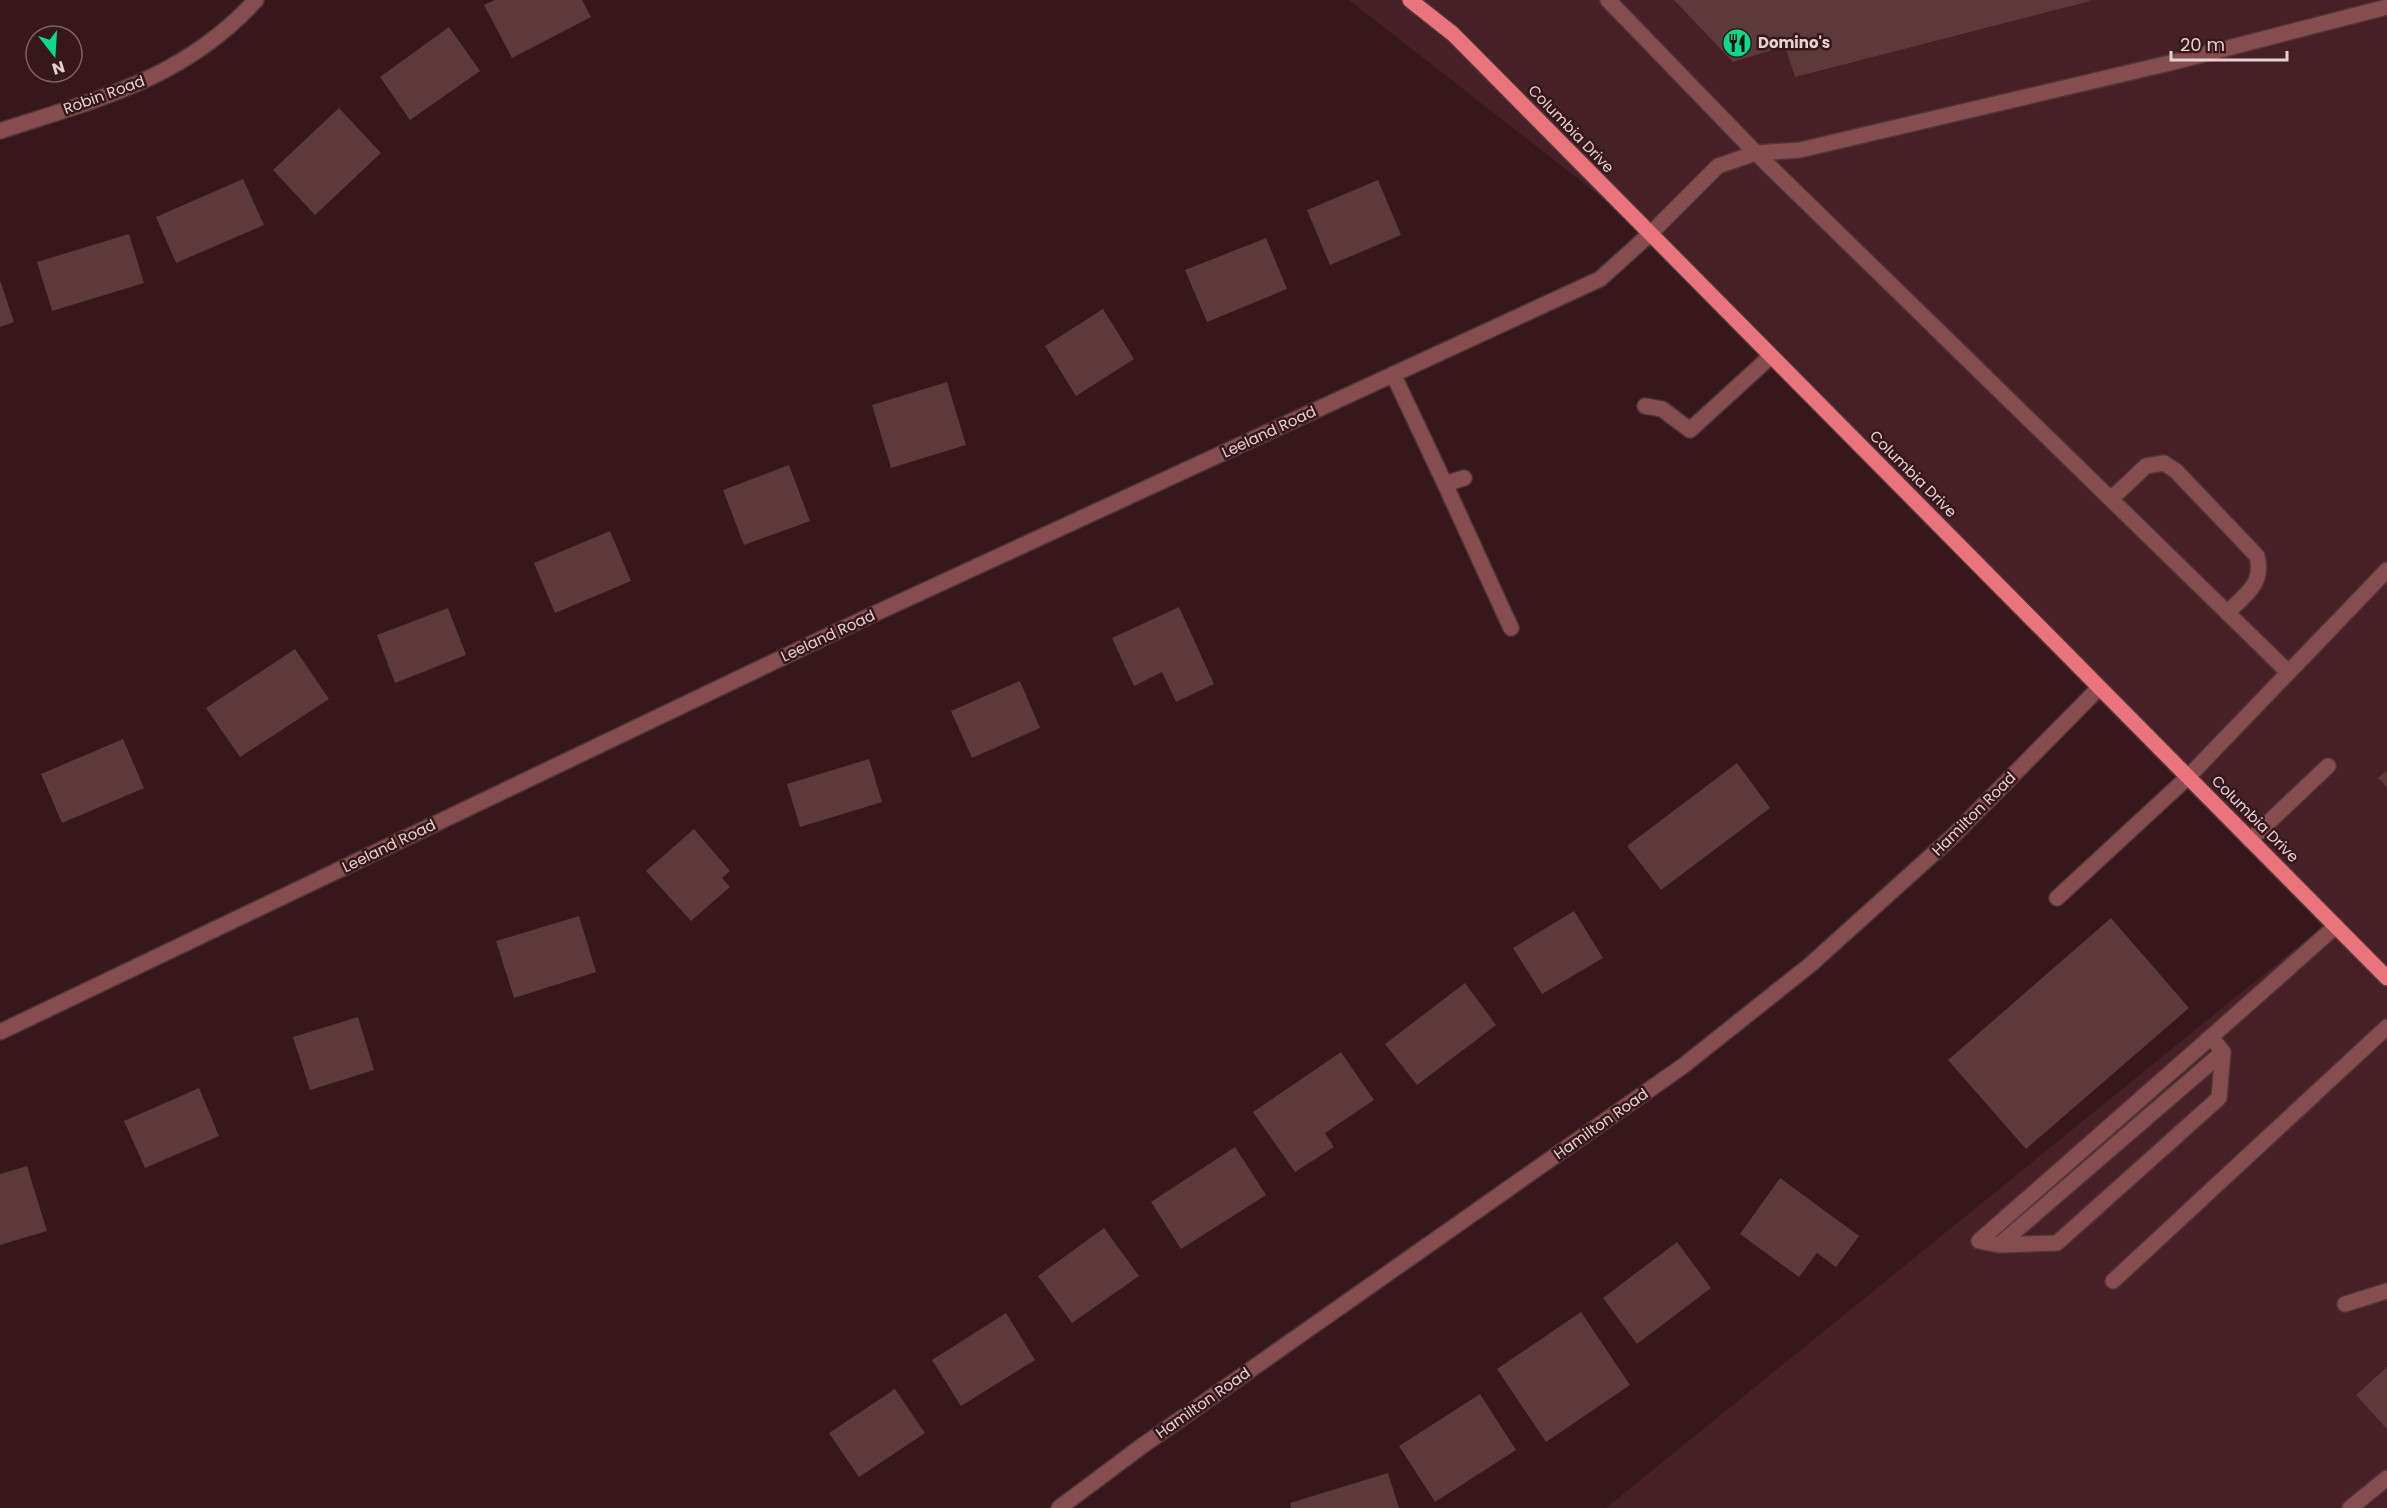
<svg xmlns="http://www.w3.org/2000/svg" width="2387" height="1508" font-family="Poppins,sans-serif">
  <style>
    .built { fill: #462024 }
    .building { fill: #5c3a3c }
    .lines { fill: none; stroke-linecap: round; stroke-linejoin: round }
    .minor-casing { stroke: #523537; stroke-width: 18 }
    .major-casing { stroke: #523537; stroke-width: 18 }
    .minor { stroke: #864d50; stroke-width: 15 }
    .major { stroke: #ea747d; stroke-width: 15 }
    .labels { text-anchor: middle; stroke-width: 5; stroke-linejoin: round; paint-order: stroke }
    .poi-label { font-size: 15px; font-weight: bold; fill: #e6d0d1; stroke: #36171a; text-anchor: start }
    .street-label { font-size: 15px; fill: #e6d0d1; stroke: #36171a }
  </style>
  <rect width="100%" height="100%" fill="#36171a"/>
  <path class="built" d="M1349 0H2387V1508H1606L2333 918 1673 253Z"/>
  <path class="building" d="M495 0H582L591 17 512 58 484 5Z
    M1674 0H2089L2090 1 1795 77 1785 46 1733 62Z
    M449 27 480 71 410 120 380 77Z
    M339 108 381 153 315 215 273 170Z
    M243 179 264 225 176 263 156 217Z
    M1378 180 1401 235 1330 265 1307 210Z
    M129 234 144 283 52 311 37 262Z
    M1266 238 1287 289 1207 322 1185 270Z
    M0 280 14 322 0 327Z
    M1103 309 1134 359 1076 396 1045 346Z
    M947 382 966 445 891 468 872 405Z
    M789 465 810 521 744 545 723 490Z
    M610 531 631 581 555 613 534 563Z
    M1179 607 1214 684 1176 702 1162 672 1134 686 1112 638Z
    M448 608 466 655 395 683 377 635Z
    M295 649 329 699 240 757 206 708Z
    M1020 681 1040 728 972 758 951 711Z
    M123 739 144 788 62 823 41 774Z
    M869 759 882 802 800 827 787 784Z
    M1737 763 1770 808 1661 890 1627 846Z
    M2387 770V787L2378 778Z
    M694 829 730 871 722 878 730 887 691 921 646 871Z
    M1574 911 1603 958 1542 994 1513 948Z
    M579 916 596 972 514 998 496 941Z
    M2111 918 2189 1008 2026 1149 1948 1060Z
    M1465 983 1496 1025 1417 1085 1385 1044Z
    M358 1017 374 1070 310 1090 293 1037Z
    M1341 1052 1374 1100 1325 1133 1334 1147 1295 1172 1253 1112Z
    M199 1088 219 1136 145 1168 124 1121Z
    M1235 1147 1266 1195 1181 1249 1151 1202Z
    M27 1166 47 1231 0 1245V1174Z
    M1780 1178 1859 1236 1836 1267 1817 1253 1799 1277 1740 1234Z
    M1104 1228 1139 1276 1072 1323 1038 1276Z
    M1677 1242 1711 1288 1637 1344 1603 1298Z
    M1581 1312 1630 1385 1546 1442 1497 1369Z
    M1006 1313 1035 1360 961 1406 932 1360Z
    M2387 1367V1429L2356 1395Z
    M895 1389 925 1433 859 1477 829 1433Z
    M1480 1394 1516 1450 1435 1502 1399 1446Z
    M1388 1473 1399 1508H1291L1290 1503Z"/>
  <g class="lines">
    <g class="minor-casing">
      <path id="minor" d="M1608 0 1756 153 2287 671
        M0 131C98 99 184 79 256 0
        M1393 374 1445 484
        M1645 406 1662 409 1690 430 1771 356
        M1464 478 1445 484 1511 628
        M2111 499 2146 466 2164 463 2176 471 2257 556C2264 584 2246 594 2227 613
        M2250 840 2328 766
        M2057 898 2188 777 2387 570
        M0 1032 861 620 1600 279 1650 234 1718 166 1756 153 1800 150 2174 62 2387 7
        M1979 1241 1999 1245 2057 1243 2219 1098 2223 1052 2211 1037 2336 926
        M1979 1241 2211 1037
        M1999 1245 2223 1052
        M2113 1281 2387 1027
        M2345 1304 2387 1291
        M1059 1508 1142 1446 1683 1066 1810 965 1952 837 2099 688
        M2350 1508 2387 1478"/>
    </g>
    <g class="major-casing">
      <path id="major" d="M1410 0 1453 34 2387 978"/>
    </g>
    <use href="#minor" class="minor"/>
    <use href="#major" class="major"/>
  </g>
  <defs>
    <g id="restaurant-disc" transform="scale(1.5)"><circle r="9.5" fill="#0dd98a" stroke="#36171a"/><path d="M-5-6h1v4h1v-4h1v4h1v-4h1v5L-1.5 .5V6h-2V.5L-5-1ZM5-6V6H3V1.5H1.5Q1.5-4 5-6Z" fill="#111"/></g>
  </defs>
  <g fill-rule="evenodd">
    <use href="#restaurant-disc" x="1737" y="43"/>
  </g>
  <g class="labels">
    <g class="poi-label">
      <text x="1758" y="48">Domino's</text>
    </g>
    <g class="street-label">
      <text transform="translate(104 95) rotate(-20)" y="5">Robin Road</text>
      <text transform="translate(1571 129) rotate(46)" y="5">Columbia Drive</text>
      <text transform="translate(1269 432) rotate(-25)" y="5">Leeland Road</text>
      <text transform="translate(1913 474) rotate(45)" y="5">Columbia Drive</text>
      <text transform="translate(828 636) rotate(-25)" y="5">Leeland Road</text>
      <text transform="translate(1974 814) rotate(-45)" y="5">Hamilton Road</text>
      <text transform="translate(2255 819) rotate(45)" y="5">Columbia Drive</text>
      <text transform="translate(389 846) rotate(-26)" y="5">Leeland Road</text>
      <text transform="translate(1601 1124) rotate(-35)" y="5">Hamilton Road</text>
      <text transform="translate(1203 1403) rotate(-35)" y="5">Hamilton Road</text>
    </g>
  </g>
  <g transform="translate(54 54) rotate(163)"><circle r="28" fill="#36171a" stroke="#7c6163" stroke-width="1.5"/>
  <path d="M0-4.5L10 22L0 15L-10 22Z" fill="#0dd98a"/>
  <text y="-9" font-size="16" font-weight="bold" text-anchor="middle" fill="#e6d0d1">N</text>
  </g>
  <path d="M2171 51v9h116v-9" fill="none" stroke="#e6d0d1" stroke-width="3"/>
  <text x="2180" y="51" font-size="18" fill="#e6d0d1" stroke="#36171a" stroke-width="4.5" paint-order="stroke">20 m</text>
</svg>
